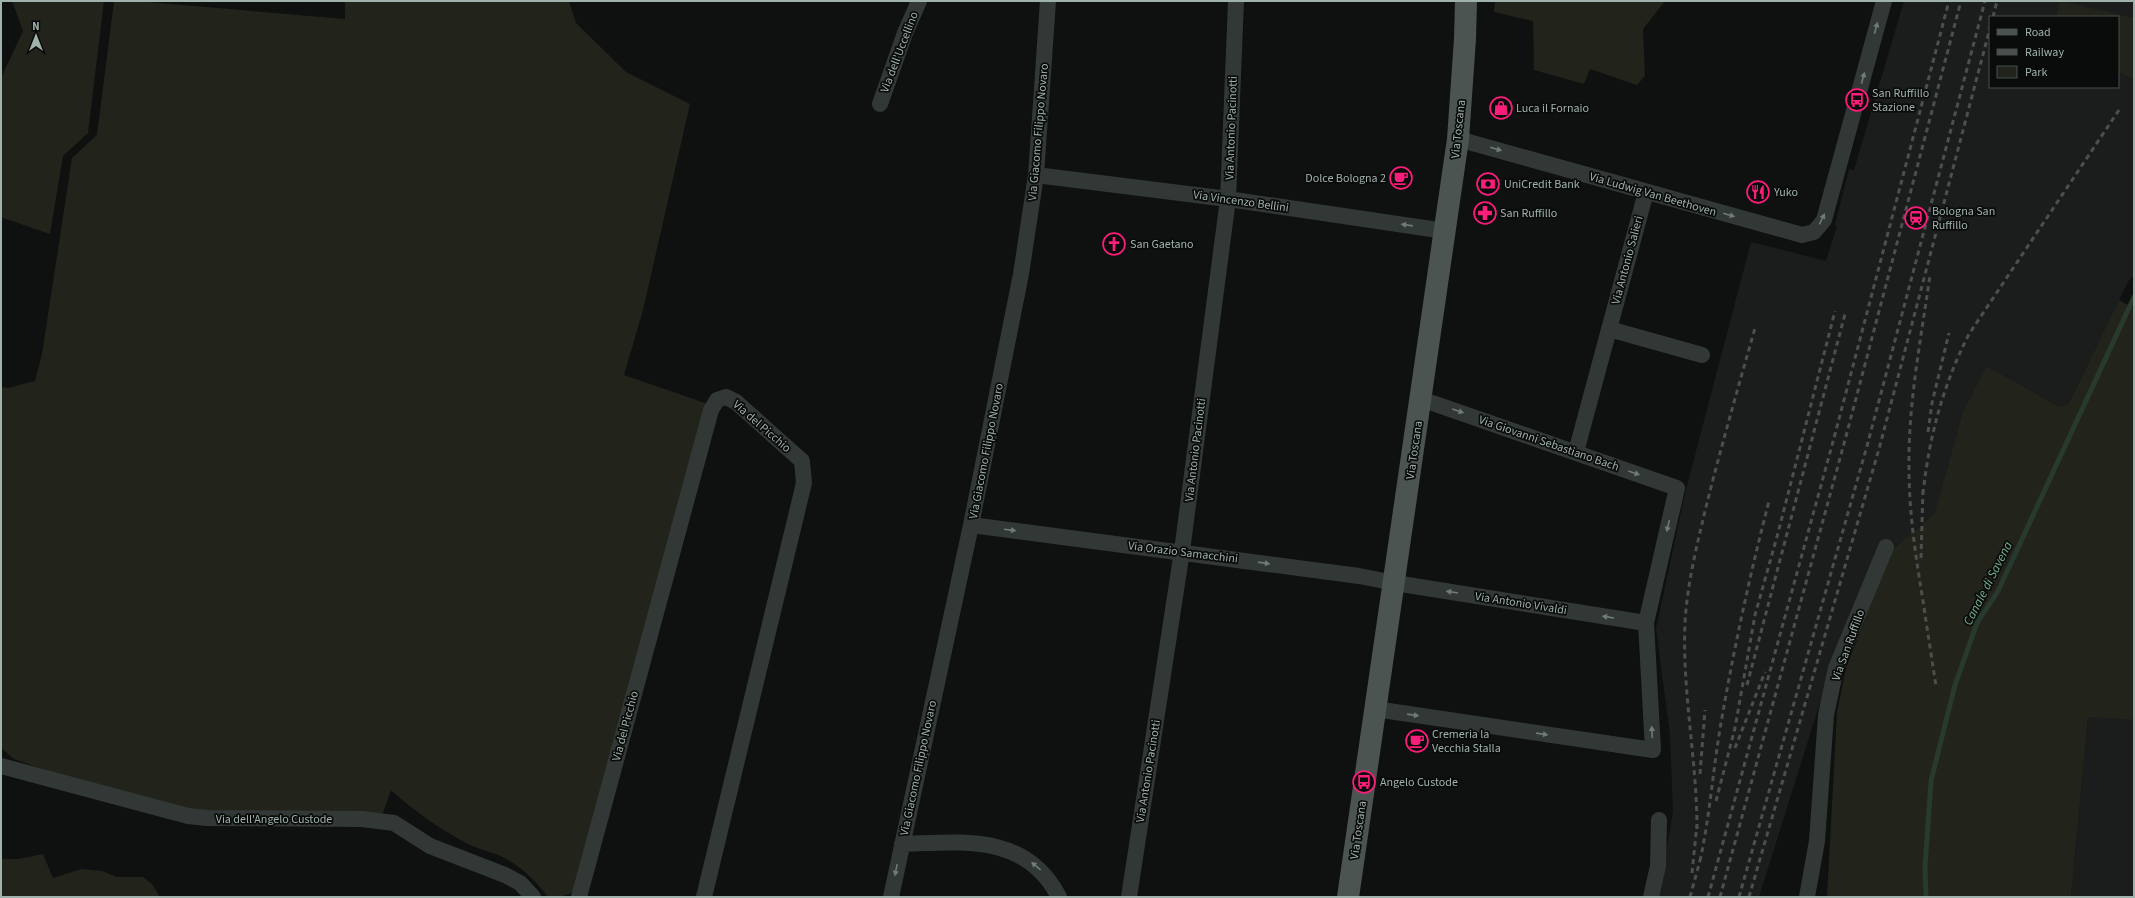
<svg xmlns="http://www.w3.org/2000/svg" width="2135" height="898" font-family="'Source Sans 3',sans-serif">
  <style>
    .built { fill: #1b1d1d; fill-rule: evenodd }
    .green { fill: #22231b }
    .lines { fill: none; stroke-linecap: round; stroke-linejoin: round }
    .stream { stroke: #28392e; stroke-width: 5 }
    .minor { stroke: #323836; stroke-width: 16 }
    .primary { stroke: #4c5452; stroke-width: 22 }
    .rail { stroke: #49504e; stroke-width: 3; stroke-dasharray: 5 4; stroke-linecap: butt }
    .oneway { fill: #6e7b76 }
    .labels { text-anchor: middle; stroke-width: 3.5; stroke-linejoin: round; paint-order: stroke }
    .street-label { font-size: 12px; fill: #9fb2ab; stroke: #0a0b0b }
    .poi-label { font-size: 12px; fill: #9fb2ab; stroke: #0a0b0b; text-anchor: start }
    .water-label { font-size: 13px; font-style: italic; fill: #73b08b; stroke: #0a0b0b }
  </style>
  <rect width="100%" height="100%" fill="#0f1010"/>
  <path class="built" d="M1904 1H2134V275L2128 282 2069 403 2060 407 1987 366 1935 513 1892 550 1835 655 1759 897H1659L1673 811 1670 735 1656 629 1685 493 1751 242 1826 261 1837 226 1835 225 1849 169 1854 170ZM1990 17H2118V87H1990Z
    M2088 716 2134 720V897H2071Z"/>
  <path class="green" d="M12 1H104L88 133 63 156 50 234 3 218 1 215V78L23 31Z
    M114 1H135L345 19V1H569L576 23 626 72 690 104 643 310 624 375 708 404 578 891 560 897H548C536 881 521 866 503 857 491 852 478 849 466 843 438 828 414 811 391 790L383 813 306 815 198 812 88 785 14 759 1 748V387L8 388 35 381 42 354 72 158 97 135Z
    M1495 1H1665L1643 29 1645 76 1637 85 1590 69 1584 84 1534 70 1533 21 1494 12Z
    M2060 1 2134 18V79L2118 72V17H2056Z
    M2119 300 2134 308V720L2088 717 2071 897H1827L1837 712 1846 668 1892 550 1935 513 1963 412 1987 366 2060 407 2069 403Z
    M43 854 53 878 81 869 102 871 117 877H143L152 884 160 897H1V859H18Z"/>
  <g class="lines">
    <path class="stream" d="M1926 897 1925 867 1931 781 1955 685 1977 623 1998 591 2134 297"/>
    <path class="minor" d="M880 104 905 33 919 1
      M1458 139 1802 235 1814 232 1824 220 1884 1
      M1036 175 1228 199 1445 231
      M1609 329 1702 355
      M1576 452 1646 192
      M971 525 1359 576 1395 583 1646 623
      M1375 709 1653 750 1646 623 1677 488 1421 399
      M1 766 188 816 207 818 362 819 394 823 430 846 505 875 520 883 533 897
      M902 844C963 842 1026 833 1059 897
      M579 897 711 410 717 400 726 397 736 402 802 461 804 483 704 897
      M891 897 971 525 1021 274 1036 175 1048 1
      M1129 897 1182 551 1228 199 1236 1
      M1651 897 1658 866 1659 820
      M1807 897 1817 841 1826 715 1836 668 1886 547"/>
    <path class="primary" d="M1348 897 1458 139 1465 39 1466 1"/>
    <path class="rail" d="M1993 17 1997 1
      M1928 432 1932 403 1949 333
      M1923 494C1929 437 1943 385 1969 334L2119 110
      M1921 558 1923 488
      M1924 608 1936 686
      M1925 613C1917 565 1909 517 1909 468 1908 404 1921 339 1930 275
      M1747 685 1845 314
      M1735 748 1765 672
      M1700 774 1705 710
      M1716 801 1735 728 1755 615 1778 533 1835 311
      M1697 829C1697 760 1682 692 1685 623 1687 584 1697 545 1706 507 1721 447 1738 388 1755 328
      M1700 861C1710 815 1713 769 1721 723 1734 648 1750 574 1769 501
      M1692 873 1697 824
      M1690 897 1701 857
      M1708 897 1834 438 1949 1
      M1720 897 1845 440 1961 1
      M1739 897 1867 446 1985 1
      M1749 897 1879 449 1990 28"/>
  </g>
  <defs><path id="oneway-solid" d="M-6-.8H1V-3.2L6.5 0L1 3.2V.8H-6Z"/></defs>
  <g class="oneway">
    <use href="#oneway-solid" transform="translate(1876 28) rotate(-75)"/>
    <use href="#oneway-solid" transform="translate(1863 78) rotate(-75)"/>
    <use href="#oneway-solid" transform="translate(1496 149) rotate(16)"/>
    <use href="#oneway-solid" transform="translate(1729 215) rotate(16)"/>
    <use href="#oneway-solid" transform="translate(1822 219) rotate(-63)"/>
    <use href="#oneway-solid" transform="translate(1407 225) rotate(-172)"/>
    <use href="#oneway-solid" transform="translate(1458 411) rotate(19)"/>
    <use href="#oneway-solid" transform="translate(1634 473) rotate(19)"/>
    <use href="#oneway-solid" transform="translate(1668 526) rotate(103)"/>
    <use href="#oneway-solid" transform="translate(1010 530) rotate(7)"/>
    <use href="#oneway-solid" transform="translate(1264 563) rotate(8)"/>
    <use href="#oneway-solid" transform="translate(1452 592) rotate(-171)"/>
    <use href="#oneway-solid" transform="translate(1608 617) rotate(-171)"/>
    <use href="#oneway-solid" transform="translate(1413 715) rotate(8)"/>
    <use href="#oneway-solid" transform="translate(1652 732) rotate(-93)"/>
    <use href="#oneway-solid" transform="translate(1542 734) rotate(8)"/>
    <use href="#oneway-solid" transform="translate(1036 866) rotate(-140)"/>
    <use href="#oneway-solid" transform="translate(896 870) rotate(101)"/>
  </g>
  <defs>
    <g id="bus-ring" transform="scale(1.15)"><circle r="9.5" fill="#0a0b0b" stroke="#f91e79" stroke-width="1.5"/><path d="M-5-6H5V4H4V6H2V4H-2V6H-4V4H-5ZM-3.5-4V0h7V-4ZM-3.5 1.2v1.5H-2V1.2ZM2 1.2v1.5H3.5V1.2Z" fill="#f91e79"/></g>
    <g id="shop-ring" transform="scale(1.15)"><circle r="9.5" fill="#0a0b0b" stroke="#f91e79" stroke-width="1.5"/><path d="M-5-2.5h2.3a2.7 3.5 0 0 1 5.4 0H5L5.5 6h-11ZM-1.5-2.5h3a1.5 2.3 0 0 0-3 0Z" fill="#f91e79"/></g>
    <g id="cafe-ring" transform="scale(1.15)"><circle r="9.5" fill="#0a0b0b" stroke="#f91e79" stroke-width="1.5"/><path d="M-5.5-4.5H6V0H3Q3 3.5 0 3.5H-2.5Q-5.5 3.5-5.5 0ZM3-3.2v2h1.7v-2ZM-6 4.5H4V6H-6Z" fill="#f91e79"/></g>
    <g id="bank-ring" transform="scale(1.15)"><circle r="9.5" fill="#0a0b0b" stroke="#f91e79" stroke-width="1.5"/><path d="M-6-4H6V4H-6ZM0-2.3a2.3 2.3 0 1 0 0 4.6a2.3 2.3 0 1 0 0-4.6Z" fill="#f91e79"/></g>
    <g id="restaurant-ring" transform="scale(1.15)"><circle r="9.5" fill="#0a0b0b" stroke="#f91e79" stroke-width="1.5"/><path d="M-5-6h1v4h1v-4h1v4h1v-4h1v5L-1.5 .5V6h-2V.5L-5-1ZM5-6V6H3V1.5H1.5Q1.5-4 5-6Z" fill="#f91e79"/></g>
    <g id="pharmacy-ring" transform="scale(1.15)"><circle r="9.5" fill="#0a0b0b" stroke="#f91e79" stroke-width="1.5"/><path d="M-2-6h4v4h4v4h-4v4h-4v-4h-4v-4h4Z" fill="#f91e79"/></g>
    <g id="station-ring" transform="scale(1.15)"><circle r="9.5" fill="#0a0b0b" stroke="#f91e79" stroke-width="1.5"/><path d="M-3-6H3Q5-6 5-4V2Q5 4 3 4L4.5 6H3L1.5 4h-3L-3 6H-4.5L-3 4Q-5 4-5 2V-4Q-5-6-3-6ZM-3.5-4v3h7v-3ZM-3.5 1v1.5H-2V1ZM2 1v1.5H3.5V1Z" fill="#f91e79"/></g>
    <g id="church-ring" transform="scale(1.15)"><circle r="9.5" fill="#0a0b0b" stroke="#f91e79" stroke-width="1.5"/><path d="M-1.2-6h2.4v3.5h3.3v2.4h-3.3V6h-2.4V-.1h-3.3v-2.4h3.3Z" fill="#f91e79"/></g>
  </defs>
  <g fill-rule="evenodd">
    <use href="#bus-ring" x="1857" y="100"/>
    <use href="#shop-ring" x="1501" y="108"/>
    <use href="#cafe-ring" x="1401" y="178"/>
    <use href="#bank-ring" x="1488" y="184"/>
    <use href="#restaurant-ring" x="1758" y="192"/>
    <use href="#pharmacy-ring" x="1485" y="213"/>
    <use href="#station-ring" x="1916" y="218"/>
    <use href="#church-ring" x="1114" y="244"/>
    <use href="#cafe-ring" x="1417" y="741"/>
    <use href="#bus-ring" x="1364" y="782"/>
  </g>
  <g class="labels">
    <g class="street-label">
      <text transform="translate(899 52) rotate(-69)" y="4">Via dell'Uccellino</text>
      <text transform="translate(1231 128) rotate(-88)" y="4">Via Antonio Pacinotti</text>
      <text transform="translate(1458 129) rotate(-84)" y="4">Via Toscana</text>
      <text transform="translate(1038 132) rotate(-85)" y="4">Via Giacomo Filippo Novaro</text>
      <text transform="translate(1653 194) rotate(16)" y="4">Via Ludwig Van Beethoven</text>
      <text transform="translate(1241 201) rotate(8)" y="4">Via Vincenzo Bellini</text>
      <text transform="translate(1627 260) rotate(-75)" y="4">Via Antonio Salieri</text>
      <text transform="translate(762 426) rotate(41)" y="4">Via del Picchio</text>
      <text transform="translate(1549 443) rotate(19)" y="4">Via Giovanni Sebastiano Bach</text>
      <text transform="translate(1195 450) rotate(-83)" y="4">Via Antonio Pacinotti</text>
      <text transform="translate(1414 450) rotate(-82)" y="4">Via Toscana</text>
      <text transform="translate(986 451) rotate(-79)" y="4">Via Giacomo Filippo Novaro</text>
      <text transform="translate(1183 552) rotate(7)" y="4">Via Orazio Samacchini</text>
      <text transform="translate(1521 603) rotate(9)" y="4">Via Antonio Vivaldi</text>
      <text transform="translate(1848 645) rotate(-70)" y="4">Via San Ruffillo</text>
      <text transform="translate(625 726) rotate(-75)" y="4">Via del Picchio</text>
      <text transform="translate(918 768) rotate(-78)" y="4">Via Giacomo Filippo Novaro</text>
      <text transform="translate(1148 771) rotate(-81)" y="4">Via Antonio Pacinotti</text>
      <text x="274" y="823">Via dell'Angelo Custode</text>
      <text transform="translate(1358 830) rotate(-82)" y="4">Via Toscana</text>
    </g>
    <g class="poi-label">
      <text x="1872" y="97">San Ruffillo<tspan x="1872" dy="14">Stazione</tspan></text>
      <text x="1516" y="112">Luca il Fornaio</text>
      <text x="1386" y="182" text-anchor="end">Dolce Bologna 2</text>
      <text x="1504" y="188">UniCredit Bank</text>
      <text x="1774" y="196">Yuko</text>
      <text x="1932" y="215">Bologna San<tspan x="1932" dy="14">Ruffillo</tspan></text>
      <text x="1500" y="217">San Ruffillo</text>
      <text x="1130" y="248">San Gaetano</text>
      <text x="1432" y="738">Cremeria la<tspan x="1432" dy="14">Vecchia Stalla</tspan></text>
      <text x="1380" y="786">Angelo Custode</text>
    </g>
    <g class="water-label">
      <text transform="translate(1987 583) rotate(-63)" y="5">Canale di Savena</text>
    </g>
  </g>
  <rect width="2135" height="898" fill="none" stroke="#9fb2ab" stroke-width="4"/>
  <rect x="1989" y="16" width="130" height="72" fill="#0a0b0b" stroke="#464e4b"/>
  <rect x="1997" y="29" width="20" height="6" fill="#4c5452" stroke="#464e4b"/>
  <text x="2025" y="36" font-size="12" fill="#9fb2ab">Road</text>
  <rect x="1997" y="49" width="20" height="6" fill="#49504e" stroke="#464e4b"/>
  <text x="2025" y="56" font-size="12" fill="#9fb2ab">Railway</text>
  <rect x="1997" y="66" width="20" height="12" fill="#22231b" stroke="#464e4b"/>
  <text x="2025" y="76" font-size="12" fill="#9fb2ab">Park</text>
  <g transform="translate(36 36)" stroke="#0a0b0b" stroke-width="3" paint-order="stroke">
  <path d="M0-3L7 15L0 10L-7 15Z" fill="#9fb2ab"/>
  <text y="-6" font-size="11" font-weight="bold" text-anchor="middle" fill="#9fb2ab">N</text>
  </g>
</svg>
